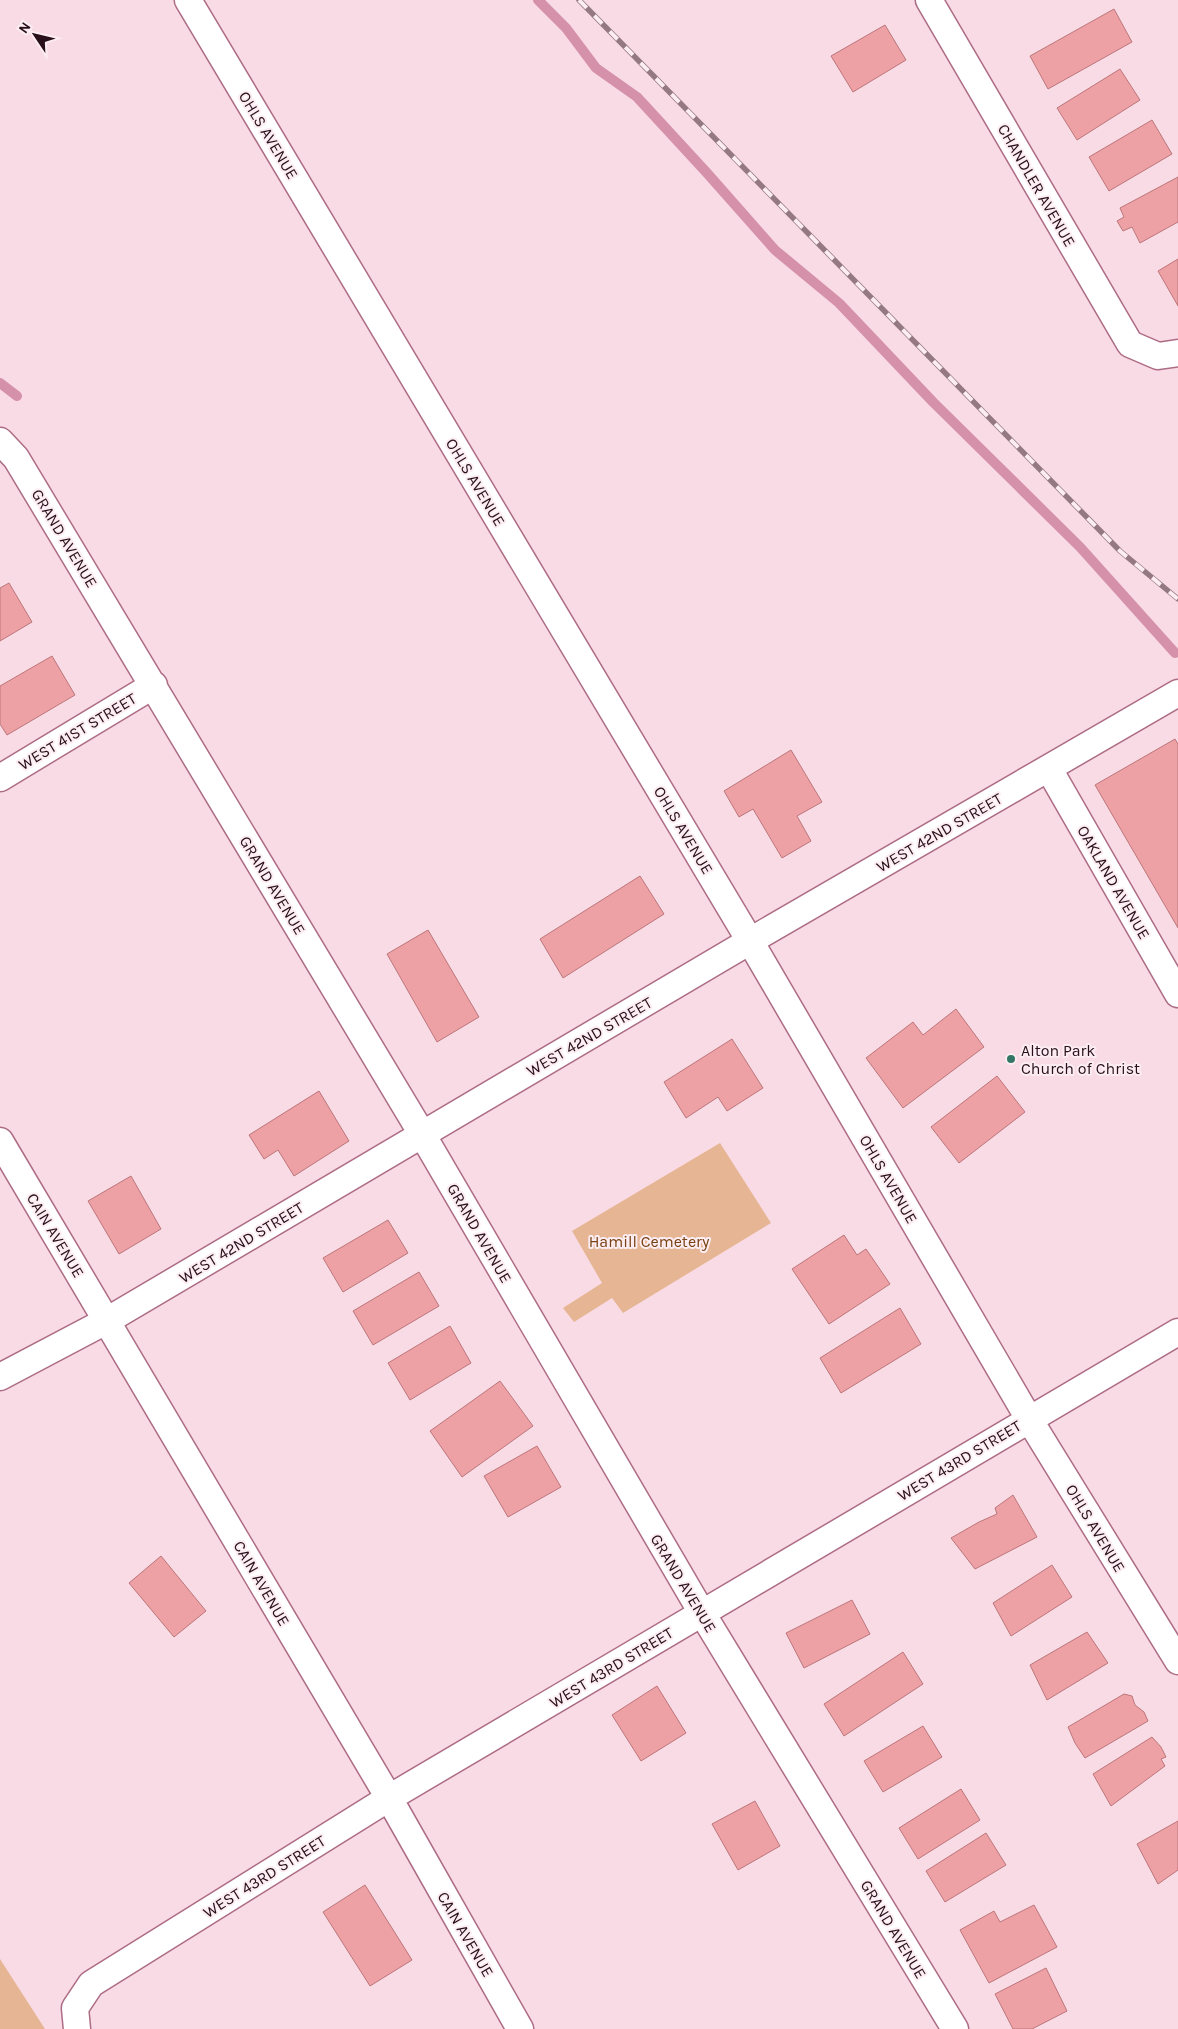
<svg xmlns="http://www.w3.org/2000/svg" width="1178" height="2029" font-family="Karla,sans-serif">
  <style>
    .green { fill: #e6b594 }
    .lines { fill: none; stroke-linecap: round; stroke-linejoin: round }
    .stream { stroke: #d590aa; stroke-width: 10 }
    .building { fill: #eda1a5; stroke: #bc767b }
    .minor-casing { stroke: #ad6c85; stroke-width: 29 }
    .minor { stroke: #fff; stroke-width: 26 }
    .rail-casing { stroke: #947983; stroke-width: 5.5 }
    .rail { stroke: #fcedf2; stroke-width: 4; stroke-dasharray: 11; stroke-linecap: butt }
    .poi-dot { fill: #347666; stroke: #fcedf2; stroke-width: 2 }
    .labels { text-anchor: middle; stroke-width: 4; stroke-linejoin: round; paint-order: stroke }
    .street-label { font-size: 16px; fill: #280f1a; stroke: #fcedf2 }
    .poi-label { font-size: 16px; fill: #280f1a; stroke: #fcedf2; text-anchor: start }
    .park-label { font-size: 16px; fill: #784111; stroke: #fcedf2 }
  </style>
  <rect width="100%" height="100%" fill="#f9dbe5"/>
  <path class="green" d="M720 1143 771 1223 623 1313 612 1298 574 1322 563 1308 602 1283 572 1231Z
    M0 1959 45 2029H0Z"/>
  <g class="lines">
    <path class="stream" d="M538 0 566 28 596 68 637 97 707 173 775 250 839 303 933 402 1080 547 1175 653
      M0 383 17 396"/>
  </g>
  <path class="building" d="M1114 9 1132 42 1048 89 1030 56Z
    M885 25 906 60 853 92 831 56Z
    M1120 69 1140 100 1077 140 1057 108Z
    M1152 120 1172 154 1109 191 1089 157Z
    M1178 177V222L1140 243 1132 227 1123 231 1117 221 1124 217 1120 208Z
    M1178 259V306L1158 271Z
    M9 583 32 622 0 641V588Z
    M52 656 75 695 7 735 0 724V686Z
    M1175 739 1178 744V928L1095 785Z
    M791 750 822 802 797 816 811 841 782 858 753 809 739 817 724 791Z
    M640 876 664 914 563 978 540 939Z
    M428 930 479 1017 437 1042 387 954Z
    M956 1009 984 1047 903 1108 866 1058 913 1022 923 1035Z
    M732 1039 763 1088 727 1111 718 1097 686 1118 664 1082Z
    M997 1076 1025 1112 959 1163 931 1127Z
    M319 1091 349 1141 294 1176 278 1150 264 1159 249 1135Z
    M131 1176 161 1229 119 1254 88 1201Z
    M388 1220 408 1253 343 1292 323 1258Z
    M844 1235 857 1255 866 1249 890 1284 829 1324 792 1269Z
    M419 1272 439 1306 373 1345 353 1311Z
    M900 1308 921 1344 841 1393 820 1358Z
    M450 1326 471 1363 410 1400 388 1363Z
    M500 1381 533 1426 462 1477 430 1431Z
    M537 1446 561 1487 508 1517 484 1476Z
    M1013 1495 1037 1537 975 1569 951 1538 979 1522 997 1514 995 1508Z
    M161 1556 206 1611 174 1637 129 1583Z
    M1052 1565 1072 1597 1011 1636 993 1603Z
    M852 1600 870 1634 804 1668 786 1633Z
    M1087 1632 1108 1663 1047 1700 1030 1665Z
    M903 1652 923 1684 844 1736 824 1704Z
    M657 1686 686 1733 641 1761 612 1715Z
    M1124 1694 1132 1696 1135 1705 1144 1712 1148 1721 1085 1758 1075 1743 1068 1727Z
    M923 1726 942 1757 883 1792 864 1761Z
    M1152 1737 1161 1747 1166 1757 1161 1759 1165 1766 1111 1806 1093 1774Z
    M961 1789 980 1820 918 1859 899 1828Z
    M755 1801 780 1846 738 1870 712 1824Z
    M1178 1821V1870L1158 1884 1137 1844Z
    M986 1833 1006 1865 945 1902 926 1871Z
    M365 1885 412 1960 370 1986 323 1912Z
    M1034 1905 1057 1947 989 1983 960 1930 994 1911 1000 1922Z
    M1046 1968 1067 2011 1032 2029H1013L995 1994Z"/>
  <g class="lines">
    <g class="minor-casing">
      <path id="minor" d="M188 0 750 941 1029 1419 1178 1661
        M929 0 1130 344 1158 356 1178 353
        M0 441 16 458 422 1134 702 1613 955 2029
        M1049 769 1178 994
        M0 778 154 685
        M0 1141 389 1798 520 2029
        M0 1377 108 1320 750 941 1178 693
        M77 2029 75 2008 91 1984 389 1798 1178 1332"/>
    </g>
    <use href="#minor" class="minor"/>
    <g class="rail-casing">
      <path id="rail" d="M579 0 1120 551 1178 599"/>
    </g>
    <use href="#rail" class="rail"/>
  </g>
  <circle class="poi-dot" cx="1011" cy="1059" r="5"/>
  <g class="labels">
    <g class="street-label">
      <text transform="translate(269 135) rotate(59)" y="6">OHLS AVENUE</text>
      <text transform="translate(1037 185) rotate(60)" y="6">CHANDLER AVENUE</text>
      <text transform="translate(476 482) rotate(59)" y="6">OHLS AVENUE</text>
      <text transform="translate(65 538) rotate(59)" y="6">GRAND AVENUE</text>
      <text transform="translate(77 731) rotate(-31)" y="6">WEST 41ST STREET</text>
      <text transform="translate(684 830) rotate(59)" y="6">OHLS AVENUE</text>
      <text transform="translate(939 832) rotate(-30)" y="6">WEST 42ND STREET</text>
      <text transform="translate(1114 882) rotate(60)" y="6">OAKLAND AVENUE</text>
      <text transform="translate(273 885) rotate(59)" y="6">GRAND AVENUE</text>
      <text transform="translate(589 1036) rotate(-30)" y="6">WEST 42ND STREET</text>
      <text transform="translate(889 1179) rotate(60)" y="6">OHLS AVENUE</text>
      <text transform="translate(480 1233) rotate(60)" y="6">GRAND AVENUE</text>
      <text transform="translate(56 1235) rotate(59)" y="6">CAIN AVENUE</text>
      <text transform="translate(241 1242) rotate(-31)" y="6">WEST 42ND STREET</text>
      <text transform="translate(959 1460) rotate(-31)" y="6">WEST 43RD STREET</text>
      <text transform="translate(1096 1528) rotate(59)" y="6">OHLS AVENUE</text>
      <text transform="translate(262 1583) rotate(60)" y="6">CAIN AVENUE</text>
      <text transform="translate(684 1583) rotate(59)" y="6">GRAND AVENUE</text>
      <text transform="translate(611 1667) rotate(-31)" y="6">WEST 43RD STREET</text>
      <text transform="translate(264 1876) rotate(-32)" y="6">WEST 43RD STREET</text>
      <text transform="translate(894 1929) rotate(59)" y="6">GRAND AVENUE</text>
      <text transform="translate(466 1934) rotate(60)" y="6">CAIN AVENUE</text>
    </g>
    <g class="poi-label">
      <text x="1021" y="1056">Alton Park<tspan x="1021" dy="18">Church of Christ</tspan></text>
    </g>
    <g class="park-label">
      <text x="649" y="1247">Hamill Cemetery</text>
    </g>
  </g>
  <g transform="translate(35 35) rotate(305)" stroke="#fcedf2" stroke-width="4" paint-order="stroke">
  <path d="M0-4L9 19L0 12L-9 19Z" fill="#280f1a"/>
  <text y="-8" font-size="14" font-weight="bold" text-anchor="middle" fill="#280f1a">N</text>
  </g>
</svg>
